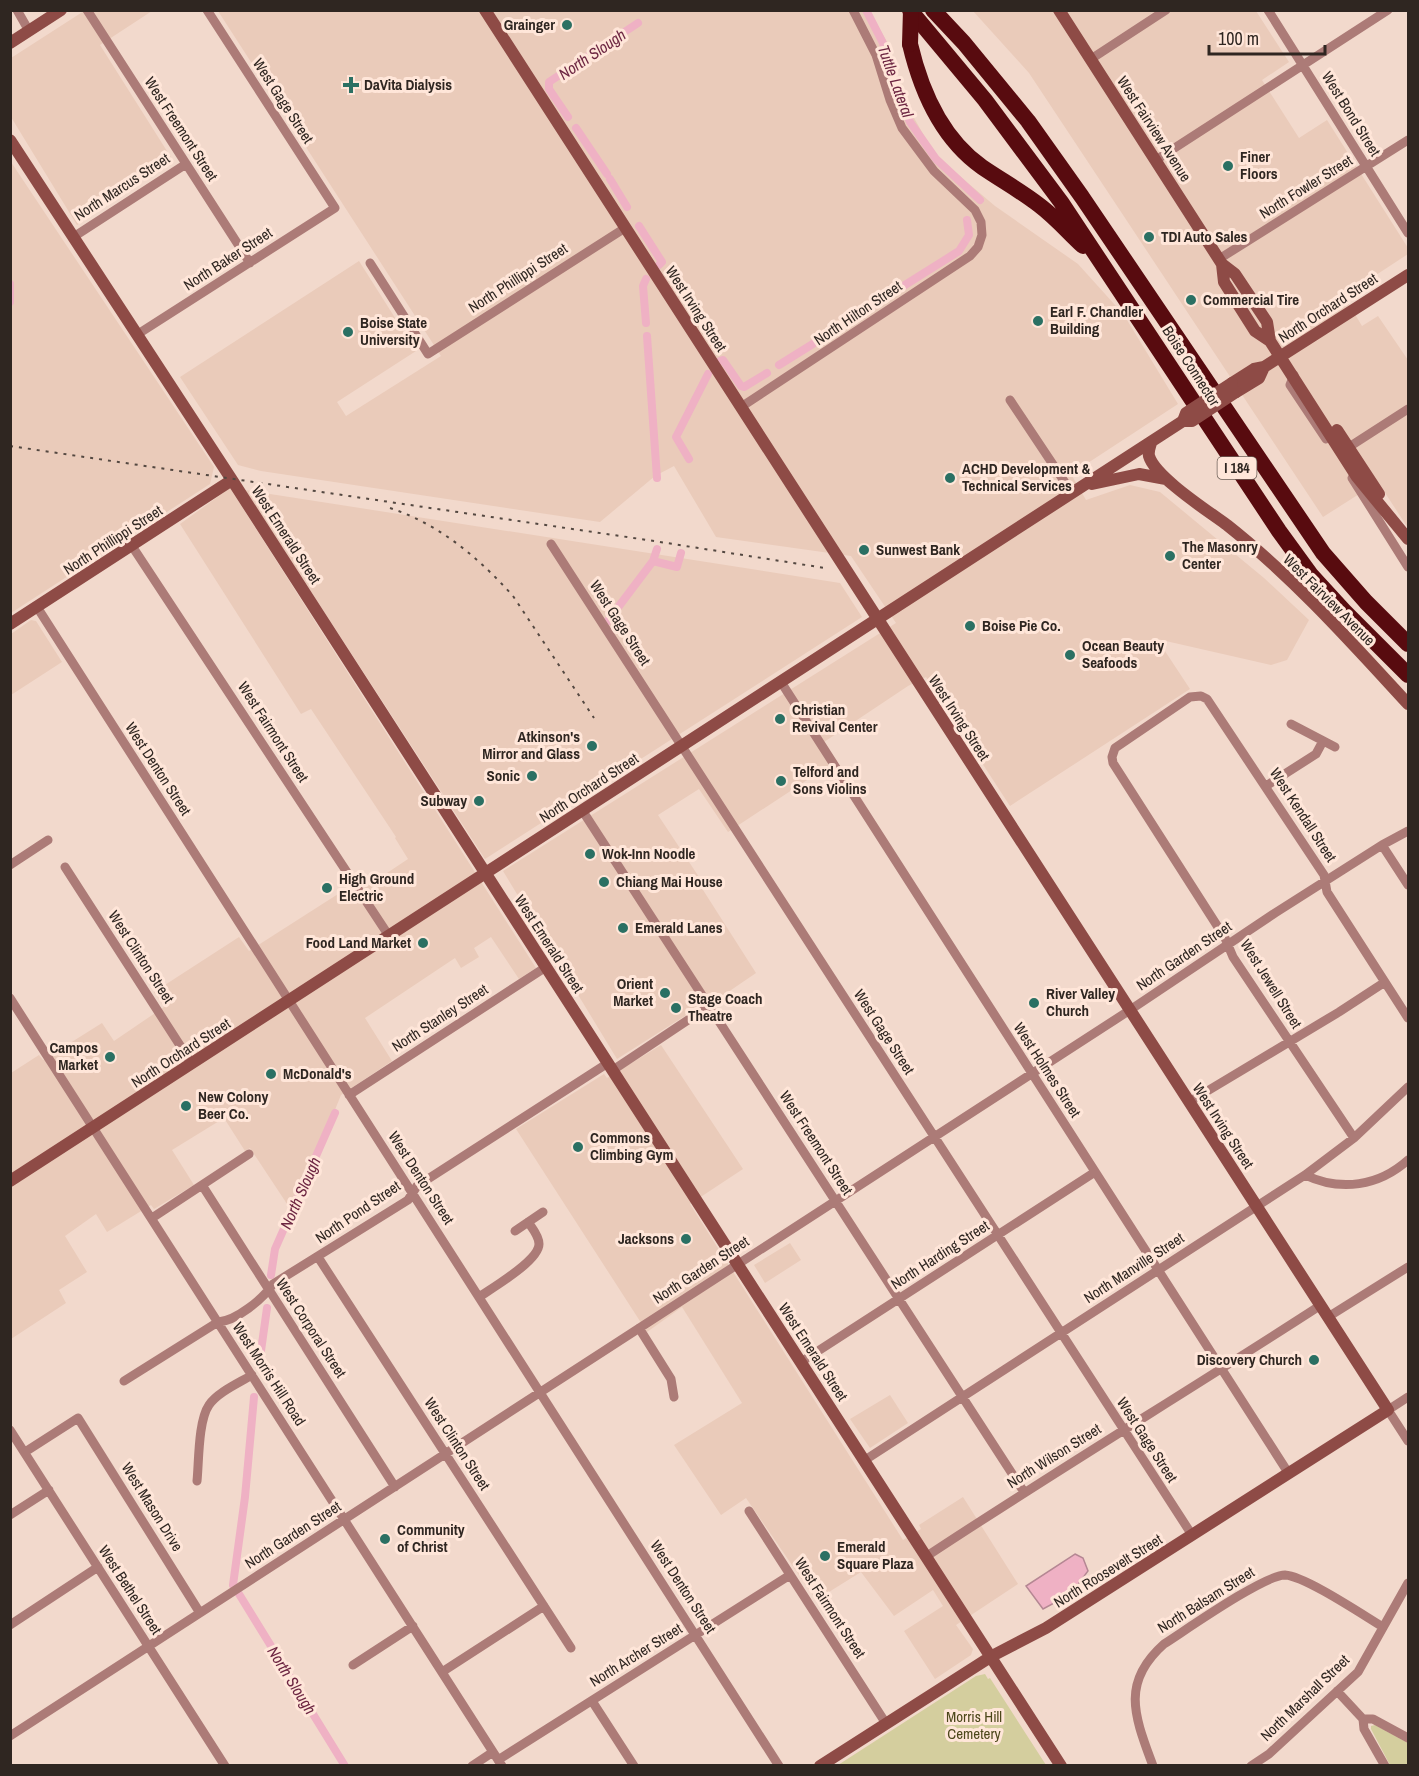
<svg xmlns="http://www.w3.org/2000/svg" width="1419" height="1776" font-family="'Archivo Narrow',sans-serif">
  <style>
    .built { fill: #eacbba }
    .green { fill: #d4ce9e }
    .water { fill: #efb1c4; stroke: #b58793; stroke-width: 1.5 }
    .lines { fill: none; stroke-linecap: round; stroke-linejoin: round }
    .canal { stroke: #efb1c4; stroke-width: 8 }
    .street { stroke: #ac7b77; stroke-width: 9 }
    .secondary { stroke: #8e4b46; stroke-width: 12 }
    .highway { stroke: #580b0f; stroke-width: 16 }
    .rail { stroke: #544841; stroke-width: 2; stroke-dasharray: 3 6; stroke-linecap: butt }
    .secondary-bridge { stroke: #8e4b46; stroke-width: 12 }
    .highway-bridge { stroke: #580b0f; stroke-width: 16 }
    .poi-dot { fill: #2b7063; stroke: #ffe6d9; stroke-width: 2 }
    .labels { text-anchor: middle; stroke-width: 6; stroke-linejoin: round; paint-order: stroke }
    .shield { fill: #ffe6d9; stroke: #6d6058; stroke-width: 1.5 }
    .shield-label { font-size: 14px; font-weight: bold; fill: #2f2621 }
    .poi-label { font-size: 15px; font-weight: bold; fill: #2f2621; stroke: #ffe6d9; text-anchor: start }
    .street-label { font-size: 15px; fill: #2f2621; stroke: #ffe6d9 }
    .park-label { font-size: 15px; fill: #4c471a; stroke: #ffe6d9 }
    .water-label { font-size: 16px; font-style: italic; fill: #6d2642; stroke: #ffe6d9 }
  </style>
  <rect width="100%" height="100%" fill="#f2d9cc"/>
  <path class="built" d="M84 11H152L100 45 172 159 77 225 11 117V58Z
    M218 11H869L886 40 900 93 935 155 995 206 1078 264 1124 315 1178 404 1071 474 1086 500 1130 485 1160 492 1264 578 1309 620 1287 660 1271 665 1157 639 1190 689 1010 806 926 677 908 686 818 746 830 765 728 832 699 789 658 815 699 877 696 879 756 973 712 1003 710 1000 617 1059 503 871 896 623 851 556 716 537 674 466 655 476 600 522 261 471 238 465 180 377 359 261 416 351 337 402 346 416 441 356Z
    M973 11H1256L1289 62 1262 80 1299 138 1327 120 1408 248V254L1344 296 1362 326 1378 316 1408 360V528L1378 482 1323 517 1029 73Z
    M11 162 214 467 210 484 11 613Z
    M230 488 536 968 519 979 491 937 474 948 479 957 461 968 455 958 365 1018 392 1061 341 1095 293 1213 250 1148 245 1151 224 1118 172 1150 194 1185 154 1209 151 1205 107 1232 96 1214 65 1236 87 1272 59 1290 66 1303 11 1339V1073L39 1055 43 1060 102 1023 114 1041 164 1007 154 992 239 937 249 951 349 887 354 895 408 859 395 838 396 837 311 709 301 714 180 524Z
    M245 490 840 583 862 617 485 859Z
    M31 620 36 621 62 662 11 695V634Z
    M661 1045 743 1169 690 1204 903 1540 921 1529 919 1525 963 1497 1018 1584 956 1625 973 1649 971 1655 935 1679 904 1631 943 1606 933 1590 894 1616 861 1572 816 1600 746 1498 721 1515 674 1445 742 1403 682 1307 647 1332 516 1129 604 1074 607 1078Z
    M790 1243 801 1260 765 1283 754 1265Z
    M890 1395 908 1423 870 1448 850 1419Z"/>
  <path class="green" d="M985 1674 988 1679 990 1678 1046 1765H838L976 1676Z
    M1375 1725 1408 1743V1765H1390L1371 1729V1726Z"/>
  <path class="water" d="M1075 1554 1083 1558 1088 1571 1071 1594 1043 1609 1026 1586Z"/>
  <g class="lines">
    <path class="canal" d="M866 10 883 43 892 79 910 122 936 159 980 200
      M568 117 549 89V82L638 23
      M576 128 607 174
      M610 179 627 207
      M639 226 662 262 659 265
      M10 284V302
      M862 312 959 251 969 235 967 220
      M646 323 643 286 646 279
      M828 334 832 331
      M647 336 657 478
      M720 361 723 360 741 386 744 387 767 373
      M779 365 816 342
      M689 459 676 437 708 374
      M653 561 677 567 681 553
      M607 622 653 561 657 549
      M271 1275 275 1249 335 1113
      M259 1365 267 1308
      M233 1585 245 1497 254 1397
      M239 1594 345 1766"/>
    <path class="street" d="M17 10 29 31
      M87 10 250 263
      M1268 10 1408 233
      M1091 59 1166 10
      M1156 160 1388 10
      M75 236 186 164
      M1219 259 1408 140
      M370 263 428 354 625 228
      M138 334 335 208 207 10
      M1294 375 1290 385 1326 439
      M1010 400 1072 493
      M741 407 970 256 978 247 982 235 981 222 975 210 934 171 902 128 890 100 876 55 853 10
      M1349 447 1408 409
      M1352 478 1408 567
      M551 544 1192 1535
      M132 546 389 936
      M37 607 779 1766
      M781 682 1289 1474
      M1291 724 1335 747
      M1266 786 1316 754 1323 741
      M582 810 1024 1492
      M1382 845 1408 885
      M10 865 48 840
      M65 867 192 1064
      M10 998 502 1766
      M613 1070 709 1006
      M349 1095 546 967
      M1189 1102 1339 1012 1385 982
      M1354 1138 1233 957 1225 938 1113 763 1112 757 1115 748 1190 697 1201 696 1207 699 1324 875 1327 892 1408 1018
      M1305 1175C1341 1192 1379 1186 1408 1160
      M202 1185 395 1487
      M152 1218 249 1154
      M515 1231 543 1212
      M318 1257 571 1648
      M479 1297C492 1288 539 1261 539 1244 539 1236 532 1228 528 1222
      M1328 1317 1408 1267
      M639 1328 671 1379 674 1397
      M801 1362 1095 1172
      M124 1381 218 1322C236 1321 263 1299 273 1284L408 1200 417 1186 608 1063
      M1408 1397 1388 1410 1408 1441
      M10 1430 225 1766
      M25 1452 78 1418 200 1613
      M865 1460 1305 1175 1354 1138 1408 1087
      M197 1481C199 1462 198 1421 209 1405 218 1392 239 1383 252 1375
      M749 1511 885 1722
      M10 1515 49 1490
      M927 1556C1057 1470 1190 1390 1321 1305
      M10 1625 98 1567
      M353 1665 413 1626
      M442 1672 544 1606
      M1337 1691 1363 1719 1364 1729 1385 1766
      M592 1701 634 1766
      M1363 1719H1373L1408 1738
      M10 1736 1130 1010 1275 913 1382 845 1408 831
      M498 1760 790 1575
      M472 1766 493 1752
      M1153 1766C1135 1717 1120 1683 1164 1644 1186 1630 1264 1575 1285 1575 1305 1576 1363 1615 1383 1627
      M1251 1766 1269 1754 1358 1672 1408 1583"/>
    <path class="secondary" d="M485 10 1388 1410 1046 1628 992 1656 820 1766
      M1059 10 1222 264 1235 274 1267 322 1270 341
      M10 43 61 10
      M10 140 232 480 1061 1766
      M1222 264 1224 282 1248 320 1255 331 1270 341 1357 477 1408 539
      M1232 383 1254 369 1264 367 1408 275
      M1236 392 1259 378 1264 367
      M1337 430 1379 494
      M1151 443C1150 447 1148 451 1149 456 1155 477 1208 511 1227 525 1294 578 1351 642 1408 704
      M1092 484 1139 474 1166 479
      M10 624 232 480
      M10 1181 1183 421"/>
    <path class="highway" d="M910 10 985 100 1061 202 1279 531 1311 575 1344 611 1408 675
      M933 10 964 43 1028 121 1082 197 1323 553 1366 602 1408 644
      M910 44C921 91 941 138 982 167 1001 180 1021 191 1039 205 1055 217 1069 233 1083 246"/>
    <path class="rail" d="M10 446 654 541 825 568
      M390 508C439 524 479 558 513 596L594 718"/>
    <path class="secondary-bridge" d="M1232 383 1186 413 1183 421H1192L1236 392"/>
    <path class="highway-bridge" d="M910 44 911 10"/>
  </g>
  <g class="poi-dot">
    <circle cx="567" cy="25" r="6"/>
    <path d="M348 76h6v6h6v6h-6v6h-6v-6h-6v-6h6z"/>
    <circle cx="1228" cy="166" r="6"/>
    <circle cx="1149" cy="237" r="6"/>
    <circle cx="1191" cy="300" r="6"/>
    <circle cx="1038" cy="321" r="6"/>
    <circle cx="348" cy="332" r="6"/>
    <circle cx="950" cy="478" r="6"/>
    <circle cx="864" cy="550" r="6"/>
    <circle cx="1170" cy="556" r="6"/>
    <circle cx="970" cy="626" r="6"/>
    <circle cx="1070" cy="655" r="6"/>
    <circle cx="780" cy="719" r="6"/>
    <circle cx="592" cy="746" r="6"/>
    <circle cx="532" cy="776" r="6"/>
    <circle cx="781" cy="781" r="6"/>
    <circle cx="479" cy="801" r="6"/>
    <circle cx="590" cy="854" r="6"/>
    <circle cx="604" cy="882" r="6"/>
    <circle cx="327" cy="888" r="6"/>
    <circle cx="623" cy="928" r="6"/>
    <circle cx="423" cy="943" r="6"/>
    <circle cx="665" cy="993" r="6"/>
    <circle cx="1034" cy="1003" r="6"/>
    <circle cx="676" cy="1008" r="6"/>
    <circle cx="110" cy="1057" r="6"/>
    <circle cx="271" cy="1074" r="6"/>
    <circle cx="186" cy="1106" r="6"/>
    <circle cx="578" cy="1147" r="6"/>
    <circle cx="686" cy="1239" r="6"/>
    <circle cx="1314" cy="1360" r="6"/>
    <circle cx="385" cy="1539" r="6"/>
    <circle cx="825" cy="1556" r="6"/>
  </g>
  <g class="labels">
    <rect class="shield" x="1217.5" y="457" width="39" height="22" rx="4.5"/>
    <g class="shield-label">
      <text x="1237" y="473">I 184</text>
    </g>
    <g class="poi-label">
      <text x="555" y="30" text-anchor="end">Grainger</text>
      <text x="364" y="90">DaVita Dialysis</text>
      <text x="1240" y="162">Finer<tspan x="1240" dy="17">Floors</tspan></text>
      <text x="1161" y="242">TDI Auto Sales</text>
      <text x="1203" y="305">Commercial Tire</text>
      <text x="1050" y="317">Earl F. Chandler<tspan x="1050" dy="17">Building</tspan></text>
      <text x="360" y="328">Boise State<tspan x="360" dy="17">University</tspan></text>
      <text x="962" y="474">ACHD Development &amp;<tspan x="962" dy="17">Technical Services</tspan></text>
      <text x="1182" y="552">The Masonry<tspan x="1182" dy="17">Center</tspan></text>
      <text x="876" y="555">Sunwest Bank</text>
      <text x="982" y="631">Boise Pie Co.</text>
      <text x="1082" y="651">Ocean Beauty<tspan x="1082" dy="17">Seafoods</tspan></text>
      <text x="792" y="715">Christian<tspan x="792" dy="17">Revival Center</tspan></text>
      <text x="580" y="742" text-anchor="end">Atkinson's<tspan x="580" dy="17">Mirror and Glass</tspan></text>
      <text x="793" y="777">Telford and<tspan x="793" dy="17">Sons Violins</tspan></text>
      <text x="520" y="781" text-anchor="end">Sonic</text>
      <text x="467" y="806" text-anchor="end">Subway</text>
      <text x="602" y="859">Wok-Inn Noodle</text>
      <text x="339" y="884">High Ground<tspan x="339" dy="17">Electric</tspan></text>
      <text x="616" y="887">Chiang Mai House</text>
      <text x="635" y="933">Emerald Lanes</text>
      <text x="411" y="948" text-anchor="end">Food Land Market</text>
      <text x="653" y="989" text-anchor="end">Orient<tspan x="653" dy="17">Market</tspan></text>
      <text x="1046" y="999">River Valley<tspan x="1046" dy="17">Church</tspan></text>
      <text x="688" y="1004">Stage Coach<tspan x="688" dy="17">Theatre</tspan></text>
      <text x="98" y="1053" text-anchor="end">Campos<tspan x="98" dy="17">Market</tspan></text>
      <text x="283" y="1079">McDonald's</text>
      <text x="198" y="1102">New Colony<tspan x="198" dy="17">Beer Co.</tspan></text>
      <text x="590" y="1143">Commons<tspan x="590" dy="17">Climbing Gym</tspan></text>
      <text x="674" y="1244" text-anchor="end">Jacksons</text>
      <text x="1302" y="1365" text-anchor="end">Discovery Church</text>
      <text x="397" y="1535">Community<tspan x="397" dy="17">of Christ</tspan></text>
      <text x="837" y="1552">Emerald<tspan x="837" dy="17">Square Plaza</tspan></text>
    </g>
    <g class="street-label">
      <text transform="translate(283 101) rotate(57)" y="5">West Gage Street</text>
      <text transform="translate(1351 114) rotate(58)" y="5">West Bond Street</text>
      <text transform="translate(181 129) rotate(57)" y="5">West Freemont Street</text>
      <text transform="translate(1154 129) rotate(57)" y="5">West Fairview Avenue</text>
      <text transform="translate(122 187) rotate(-33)" y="5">North Marcus Street</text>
      <text transform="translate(1306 187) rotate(-32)" y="5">North Fowler Street</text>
      <text transform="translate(228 259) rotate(-33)" y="5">North Baker Street</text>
      <text transform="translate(518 278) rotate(-33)" y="5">North Phillippi Street</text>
      <text transform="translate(1328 308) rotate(-33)" y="5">North Orchard Street</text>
      <text transform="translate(696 309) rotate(57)" y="5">West Irving Street</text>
      <text transform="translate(858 313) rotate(-34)" y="5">North Hilton Street</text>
      <text transform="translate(1191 366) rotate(57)" y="5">Boise Connector</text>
      <text transform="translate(286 535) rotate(57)" y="5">West Emerald Street</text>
      <text transform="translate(113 540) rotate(-33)" y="5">North Phillippi Street</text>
      <text transform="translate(1329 600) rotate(45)" y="5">West Fairview Avenue</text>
      <text transform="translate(620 623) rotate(57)" y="5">West Gage Street</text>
      <text transform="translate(959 718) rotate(57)" y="5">West Irving Street</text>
      <text transform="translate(273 732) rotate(57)" y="5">West Fairmont Street</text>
      <text transform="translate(158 769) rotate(57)" y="5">West Denton Street</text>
      <text transform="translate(589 788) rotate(-33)" y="5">North Orchard Street</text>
      <text transform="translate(1303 815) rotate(57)" y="5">West Kendall Street</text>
      <text transform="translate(549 944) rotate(57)" y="5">West Emerald Street</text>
      <text transform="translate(1184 956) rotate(-34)" y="5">North Garden Street</text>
      <text transform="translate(141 957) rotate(57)" y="5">West Clinton Street</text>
      <text transform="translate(1271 984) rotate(58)" y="5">West Jewell Street</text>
      <text transform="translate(440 1018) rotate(-33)" y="5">North Stanley Street</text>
      <text transform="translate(884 1032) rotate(57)" y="5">West Gage Street</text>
      <text transform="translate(181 1053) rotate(-33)" y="5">North Orchard Street</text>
      <text transform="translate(1047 1070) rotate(57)" y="5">West Holmes Street</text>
      <text transform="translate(1223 1126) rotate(57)" y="5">West Irving Street</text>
      <text transform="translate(816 1143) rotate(57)" y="5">West Freemont Street</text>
      <text transform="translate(421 1178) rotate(57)" y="5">West Denton Street</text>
      <text transform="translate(358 1212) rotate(-34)" y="5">North Pond Street</text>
      <text transform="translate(940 1255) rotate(-33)" y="5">North Harding Street</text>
      <text transform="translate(1134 1268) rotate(-33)" y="5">North Manville Street</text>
      <text transform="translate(701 1270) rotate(-33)" y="5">North Garden Street</text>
      <text transform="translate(311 1328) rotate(57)" y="5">West Corporal Street</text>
      <text transform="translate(813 1352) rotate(57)" y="5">West Emerald Street</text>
      <text transform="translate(269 1374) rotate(57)" y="5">West Morris Hill Road</text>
      <text transform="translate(1147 1440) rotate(57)" y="5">West Gage Street</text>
      <text transform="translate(457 1444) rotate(57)" y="5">West Clinton Street</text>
      <text transform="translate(1054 1456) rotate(-32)" y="5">North Wilson Street</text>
      <text transform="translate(152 1507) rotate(58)" y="5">West Mason Drive</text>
      <text transform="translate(293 1535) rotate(-33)" y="5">North Garden Street</text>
      <text transform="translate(1108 1571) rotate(-32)" y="5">North Roosevelt Street</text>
      <text transform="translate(683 1587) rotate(57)" y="5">West Denton Street</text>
      <text transform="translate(130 1590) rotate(57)" y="5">West Bethel Street</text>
      <text transform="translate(1206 1600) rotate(-32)" y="5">North Balsam Street</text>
      <text transform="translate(830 1608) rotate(57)" y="5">West Fairmont Street</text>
      <text transform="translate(636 1655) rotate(-32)" y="5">North Archer Street</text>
      <text transform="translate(1305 1698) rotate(-44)" y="5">North Marshall Street</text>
    </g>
    <g class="park-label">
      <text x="974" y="1722">Morris Hill<tspan x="974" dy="17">Cemetery</tspan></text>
    </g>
    <g class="water-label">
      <text transform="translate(592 54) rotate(-34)" y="6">North Slough</text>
      <text transform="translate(896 81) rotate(70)" y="6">Tuttle Lateral</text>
      <text transform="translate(300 1193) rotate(-66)" y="6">North Slough</text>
      <text transform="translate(292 1680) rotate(58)" y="6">North Slough</text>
    </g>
  </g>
  <rect width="1419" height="1776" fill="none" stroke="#2f2621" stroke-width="24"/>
  <path d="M1209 45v9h116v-9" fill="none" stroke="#2f2621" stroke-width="3"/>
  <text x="1218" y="45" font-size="18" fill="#2f2621" stroke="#ffe6d9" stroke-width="4.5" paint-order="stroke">100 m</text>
</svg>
